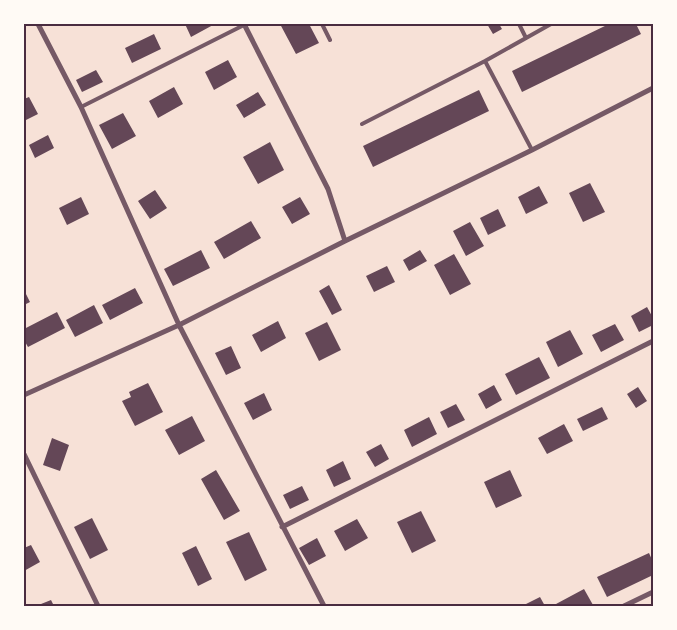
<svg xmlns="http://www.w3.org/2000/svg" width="677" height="630" font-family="'DM Sans',sans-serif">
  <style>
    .building { fill: #644757 }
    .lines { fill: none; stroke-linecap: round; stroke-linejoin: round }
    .service { stroke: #755966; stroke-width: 4 }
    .minor { stroke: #755966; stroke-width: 5 }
    .neatline { fill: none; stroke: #4a2c40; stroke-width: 2 }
  </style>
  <rect width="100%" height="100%" fill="#f7e1d7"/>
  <path class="building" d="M185 24H212L213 25 191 37Z
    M280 24H309L319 43 296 54Z
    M487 24H499L502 29 493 34Z
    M609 24H636L641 34 522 92 512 71Z
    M154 34 161 49 132 63 125 48Z
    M228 60 237 77 214 90 205 72Z
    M96 70 103 82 82 92 76 80Z
    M174 87 183 104 158 118 149 101Z
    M479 90 489 111 373 167 363 146Z
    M258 92 266 105 244 118 236 105Z
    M29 97 38 114 24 121V99Z
    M123 113 136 136 112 149 99 125Z
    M48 135 54 148 35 158 29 145Z
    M270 142 284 170 258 184 243 157Z
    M590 183 605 212 583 222 569 193Z
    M539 186 548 203 526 214 518 197Z
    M155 190 167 208 150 219 138 201Z
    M81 197 89 214 67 225 59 208Z
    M300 197 310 214 292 224 282 207Z
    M498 209 506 226 488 235 480 218Z
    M251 221 261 238 224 259 214 242Z
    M470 222 484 246 466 256 453 231Z
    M201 250 210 268 173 286 164 269Z
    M420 250 427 261 409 271 403 260Z
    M454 254 471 284 450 295 434 265Z
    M387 266 395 282 374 292 366 276Z
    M329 285 342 310 332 315 319 291Z
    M135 288 143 303 110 320 102 305Z
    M24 290 30 302 24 305Z
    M94 305 103 323 75 337 66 320Z
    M647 307 653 318V325L639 332 631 316Z
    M57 312 65 328 28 347 24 340V329Z
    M278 321 286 338 261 352 252 335Z
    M327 322 341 350 319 361 305 333Z
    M615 324 624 340 601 352 592 335Z
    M570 330 583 354 558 367 546 342Z
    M231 346 241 368 226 375 215 353Z
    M539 357 550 378 516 395 505 374Z
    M148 383 163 412 135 426 122 401 131 397 129 392Z
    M494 385 502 400 486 409 478 394Z
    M638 387 647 401 636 408 627 394Z
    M264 393 272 410 253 420 244 403Z
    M456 404 465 420 448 428 440 412Z
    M602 407 608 419 583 431 577 419Z
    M192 416 205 441 179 455 165 430Z
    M429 417 437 434 412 447 404 430Z
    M564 424 573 441 547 454 538 438Z
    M52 438 69 445 60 471 43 465Z
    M381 444 389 459 375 467 366 452Z
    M343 461 351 479 334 487 326 470Z
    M216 470 240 511 224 520 201 479Z
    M510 470 522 496 496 508 484 482Z
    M302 486 309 500 290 509 283 495Z
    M421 511 436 541 412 553 397 522Z
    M92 518 108 550 90 559 74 527Z
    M357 519 368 538 345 551 334 531Z
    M249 532 267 570 245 581 226 542Z
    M317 538 326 556 309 565 299 548Z
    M31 545 40 562 24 571V548Z
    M196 546 212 579 198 586 182 553Z
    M649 553 653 562V575L607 597 597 577Z
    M584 589 593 605 557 606 556 604Z
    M540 597 545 606H522Z
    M51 600 54 606H36Z"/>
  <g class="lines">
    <path class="service" d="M322 24 330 40
      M519 24 526 38
      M485 61 532 150
      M81 107 244 25
      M362 124 485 61 551 24"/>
    <path class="minor" d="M38 24 81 107 179 325 324 606
      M244 24 328 189 345 241
      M24 395 179 325 345 241 532 150 653 88
      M24 454 98 606
      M282 527 653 341
      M624 606 653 592"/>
  </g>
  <rect width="677" height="630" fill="none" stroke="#fffaf5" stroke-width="50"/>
  <rect x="25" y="25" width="627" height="580" class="neatline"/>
</svg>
